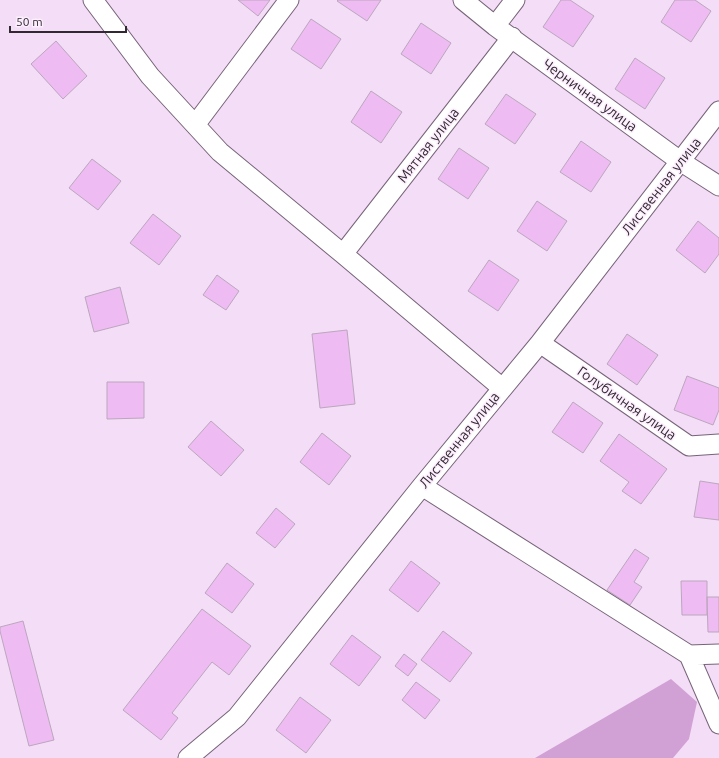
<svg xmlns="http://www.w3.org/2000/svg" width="719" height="758" font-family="Ubuntu,sans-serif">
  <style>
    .water { fill: #d1a0d5 }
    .building { fill: #eebcf2; stroke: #bca6be }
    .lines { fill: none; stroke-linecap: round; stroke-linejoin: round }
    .minor-casing { stroke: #776379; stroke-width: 21 }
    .minor { stroke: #fff; stroke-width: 19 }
    .labels { text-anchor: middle; stroke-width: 3; stroke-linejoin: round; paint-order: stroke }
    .street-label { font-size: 14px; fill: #312831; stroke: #fceefd }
  </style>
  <rect width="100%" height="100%" fill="#f4ddf6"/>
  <path class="water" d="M671 679 697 702 689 739 673 758H535Z"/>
  <path class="building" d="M238 0H270L258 16Z
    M338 0H381L367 21 337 1Z
    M561 0H570L594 16 573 47 543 27Z
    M675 0H695L711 11 691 42 661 22Z
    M311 19 341 39 321 69 291 49Z
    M421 23 451 43 431 74 401 54Z
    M56 41 87 76 63 99 31 64Z
    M635 58 665 78 645 109 615 89Z
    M371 91 402 112 381 143 351 122Z
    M506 94 536 114 515 144 485 124Z
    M581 141 611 162 591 192 560 172Z
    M459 148 489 168 468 199 438 179Z
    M92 159 121 181 98 210 69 188Z
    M537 201 567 221 547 251 517 231Z
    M153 214 181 236 159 265 130 243Z
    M698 221 719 238V254L705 273 676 250Z
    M489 260 519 280 498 311 468 291Z
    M217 275 239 291 226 310 203 295Z
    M120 287 129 323 94 332 85 297Z
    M347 330 355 404 320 408 312 334Z
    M627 334 658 355 637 385 607 364Z
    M687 376 719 388V410L713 425 674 410Z
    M107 382H144V418L107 419Z
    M573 402 603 423 583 453 552 432Z
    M211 421 244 450 221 476 188 447Z
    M322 433 351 456 329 485 300 462Z
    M619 434 667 469 641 504 622 491 629 482 600 461Z
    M700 481 719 484V520L694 517Z
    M276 508 295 524 275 548 256 533Z
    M635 549 649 558 634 582 642 587 630 605 607 590Z
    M411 561 440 583 418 612 389 590Z
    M227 563 254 584 232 613 205 593Z
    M681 581H707V615H682Z
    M707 597H719V632H708Z
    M202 609 251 646 229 675 212 662 172 713 178 718 161 740 123 710Z
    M23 621 54 740 29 746 0 631V627Z
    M443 631 472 653 450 682 421 660Z
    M352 635 381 657 359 686 330 664Z
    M404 654 417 664 408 676 395 666Z
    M416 682 440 700 425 719 402 700Z
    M300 697 331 720 306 753 276 730Z"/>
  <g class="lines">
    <g class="minor-casing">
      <path id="minor" d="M93 0 150 76 220 152 343 254 502 388
        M463 0 495 26 680 161 719 186
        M495 26 515 0
        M195 125 289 0
        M343 254 512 37
        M540 343 689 446 719 444
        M422 486 689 655 719 654
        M689 655 719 724
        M188 758 237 717 422 486 540 343 719 111"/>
    </g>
    <use href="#minor" class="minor"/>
  </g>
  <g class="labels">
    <g class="street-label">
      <text transform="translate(590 95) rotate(36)" y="5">Черничная улица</text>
      <text transform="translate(428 145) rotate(-52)" y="5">Мятная улица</text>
      <text transform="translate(661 186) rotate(-52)" y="5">Лиственная улица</text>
      <text transform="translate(627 403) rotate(35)" y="5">Голубичная улица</text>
      <text transform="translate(459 440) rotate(-51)" y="5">Лиственная улица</text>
    </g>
  </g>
  <path d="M10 26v6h116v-6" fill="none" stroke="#312831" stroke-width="2"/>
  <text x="16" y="26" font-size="12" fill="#312831" stroke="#fceefd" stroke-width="3" paint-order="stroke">50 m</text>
</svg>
